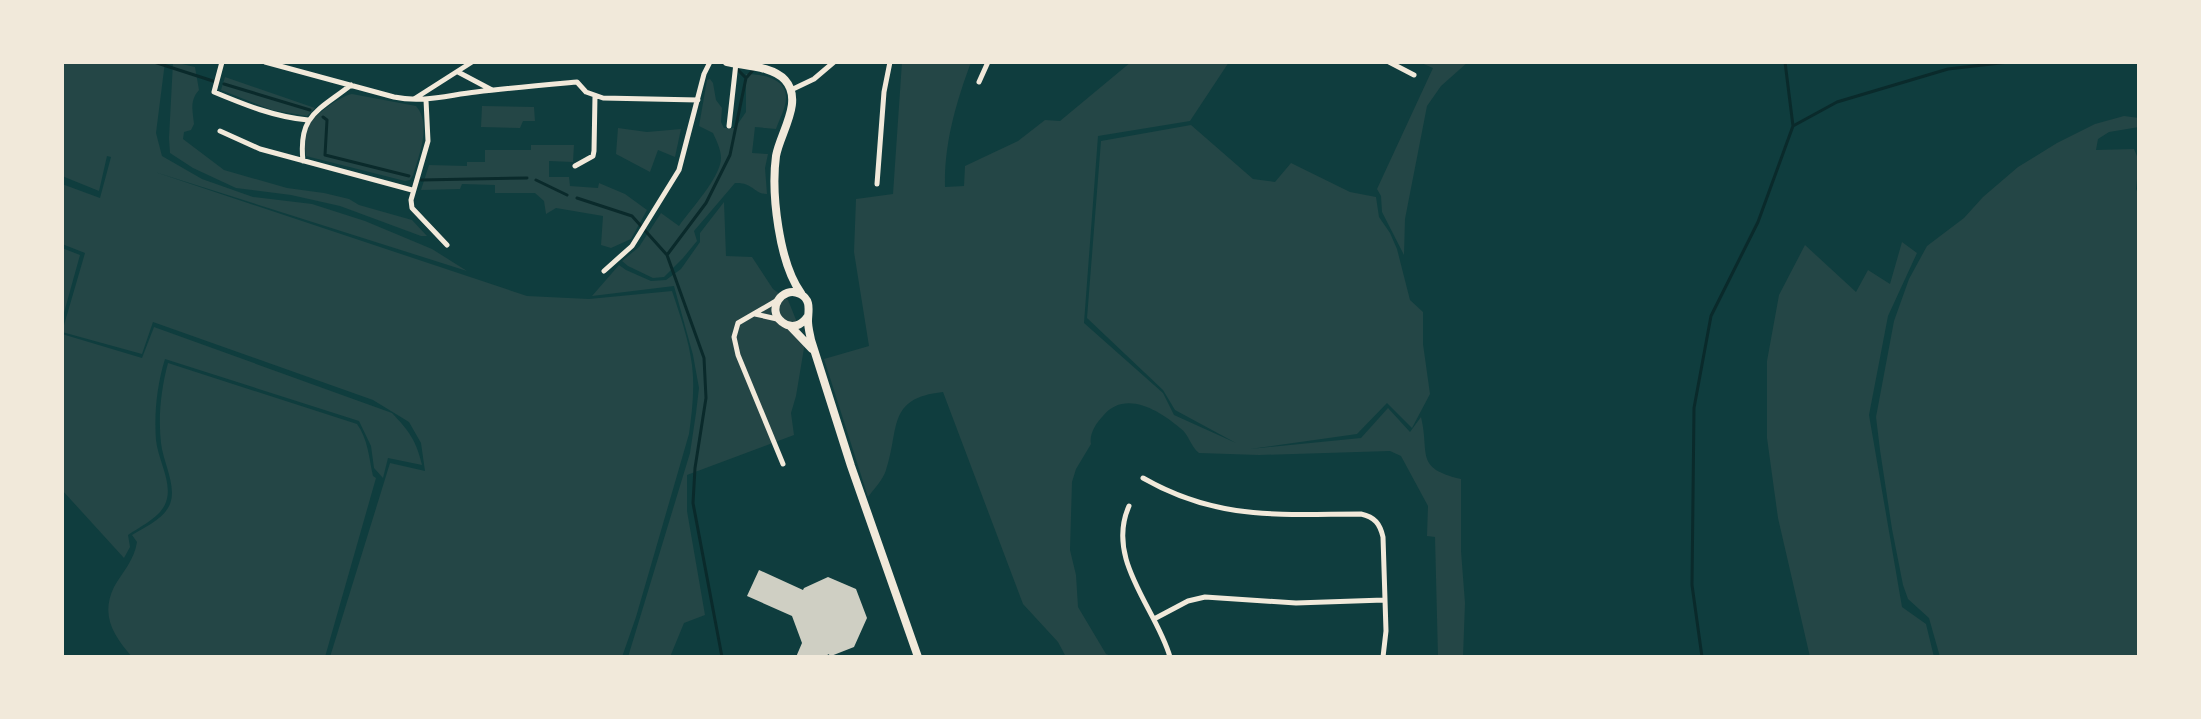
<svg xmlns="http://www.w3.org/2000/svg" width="2201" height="719" font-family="Georgia,serif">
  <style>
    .green { fill: #244646 }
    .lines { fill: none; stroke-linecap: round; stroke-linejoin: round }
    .stream { stroke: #0a2a2b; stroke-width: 3 }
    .building { fill: #cfcfc3 }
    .minor { stroke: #f1e9da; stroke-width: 5 }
    .secondary { stroke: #f1e9da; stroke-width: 8 }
  </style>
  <rect width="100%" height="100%" fill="#0f3d3e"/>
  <path class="green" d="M62 62H165L156 133 162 156 202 179 253 197 312 204 365 221 432 249 467 271 155 172 527 296 589 299 672 291C680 315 689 340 692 365 695 388 692 412 689 434L636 617 622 657H330L390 463 425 471 421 443 409 422 373 400 153 322 142 354 62 332 85 253 62 244V184L100 198 111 157 107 156 99 191 62 176Z
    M173 62 195 67 199 90C189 101 193 112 194 124L191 130 184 132 183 139 224 170 287 188 324 193 349 199 359 205 412 220 427 236H421L340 206 291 195 236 188 193 168 170 153 169 138Z
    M902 62H971C956 103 944 143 945 187L964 186 965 166 1018 141 1045 120 1060 121 1131 62H1229L1190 121 1098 136 1084 323 1163 393 1174 415 1236 443 1175 410 1163 390 1087 318 1101 141 1191 125 1253 179 1275 182 1291 163 1350 192 1376 197 1379 217 1390 233 1397 249 1410 300 1423 312V344L1430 394 1412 428 1387 403 1357 434 1250 449 1361 438 1388 408 1410 432 1421 417C1430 454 1414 468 1461 479V551L1465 603 1463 657H1438L1435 537 1427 536 1428 506 1401 456 1390 451 1259 455 1199 453C1190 446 1189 434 1180 428 1160 411 1125 389 1103 416 1096 423 1089 434 1091 444L1076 469 1072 482 1070 550 1076 575 1078 607 1106 654 1114 657H1066L1058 642 1023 604 943 392C886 398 900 429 886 470 883 480 874 489 868 497L824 359 869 346 854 252 856 199 893 194Z
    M1419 62H1468L1441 86 1427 106 1405 219 1404 255 1382 212 1381 196 1377 189 1433 68Z
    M746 74C761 74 787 78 786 98 786 108 779 120 776 129L755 127 752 153 768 154 765 168 767 194C754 194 753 182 735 183L694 231 697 241 683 258 664 277 653 278 628 266 622 261 639 247 661 213 679 226C690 210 721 177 721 158 721 149 716 140 713 133L699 126 707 80 710 79 713 83 716 100 722 108 721 122 724 128H735L746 112Z
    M225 77 315 108 307 116 272 110 221 90Z
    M352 94 416 106C432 124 419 155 413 175L410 180 405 181 306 156C305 148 303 137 306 129 311 117 340 96 352 94Z
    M482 106 534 107 535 121H523L520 128 481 127Z
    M2124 116 2139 118V127L2109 132 2098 139 2096 150 2134 149 2139 161 2136 189 2139 196V657H1940L1929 618 1908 599 1903 585 1892 529 1880 450 1876 417 1894 321 1909 279 1927 246 1964 218 1983 197 2018 167 2057 143 2095 124Z
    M618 128 647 132 681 129 675 157 658 150 650 172 616 154Z
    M531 145H574L573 162 549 161V177H569L570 186 598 188 599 183 625 194 647 210 631 239 611 248 601 245 603 216 556 208 546 214 544 201 535 193H495V185L462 184 460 189 421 190 429 165 467 166V162H485V150H531Z
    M724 202 726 256 752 257 773 289 788 300 805 342 796 396 791 413 794 435 687 475V511L705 615 684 623 670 657H628L690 453 696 413 699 388 693 355 674 286 592 296 619 265 626 270 651 281 666 280 681 269 700 242V233Z
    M1902 242 1917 253 1888 316 1869 415 1902 607 1926 624 1934 657H1810L1778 518 1767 438V361L1779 295 1805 245 1856 292 1868 270 1890 284Z
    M62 248 80 255 62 320Z
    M154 327 392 413C409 431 416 440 422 465L388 458 383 478 374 468 371 446 359 421 165 359C157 385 154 413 156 440 158 460 173 483 166 502 161 517 141 526 128 535L130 547 124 558 62 490V334L142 358Z
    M168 363 357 424C368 439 369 458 373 476L376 478 325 657H132C114 636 100 616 114 587 123 571 134 561 137 542L132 535C145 527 164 519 170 504 177 486 163 462 161 443 158 417 161 389 168 363Z"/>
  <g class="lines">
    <path class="stream" d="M154 62 213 81
      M1785 62 1793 126
      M747 77 760 62
      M224 84 310 110
      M323 117 327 120 325 155 409 176
      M421 180 527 178
      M536 180 567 195
      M577 198 632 216 667 255 704 358 706 398 695 468 693 503 722 657
      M667 255 706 203 730 155 746 78 735 67
      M1702 657 1692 585 1694 408 1711 316 1758 222 1793 126 1837 102 1948 69 2009 62"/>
  </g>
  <path class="building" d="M759 570 803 590 804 588 828 577 856 589 867 618 854 647 831 656 828 654 827 657H796L802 643 792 616 747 596Z"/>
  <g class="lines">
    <path class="minor" d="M222 62 214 92C245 105 275 117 308 120
      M265 62 394 97C423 103 448 95 476 92 510 88 544 85 577 82L586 92 603 98 698 100
      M1389 62 1414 75
      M458 72 492 90
      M979 82 988 62
      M791 90 814 79 834 62
      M414 99 472 62
      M426 100 428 141 411 200 412 208 447 245
      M729 126 736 63
      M220 131 260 149 412 190
      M303 161C298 115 318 111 351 85
      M575 166 593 156 594 151 595 96
      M877 184 884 92 890 62
      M604 271 632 246 679 170 704 74 710 62
      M776 301 738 323 734 337 738 355 783 464
      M755 314 777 319
      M1143 478C1218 521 1279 514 1361 514 1375 517 1380 524 1383 537L1386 631 1383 657
      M1129 506C1105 560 1156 608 1170 657
      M1154 619 1188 601 1205 597 1296 603 1384 600"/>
    <path class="secondary" d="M727 62C745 66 772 66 785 80 804 101 780 133 776 156 771 193 779 263 801 293
      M808 316C802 325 792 330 782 322 766 310 782 285 800 294 812 300 808 311 808 321 808 328 810 334 811 340L851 466 918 657
      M790 326 812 349"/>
  </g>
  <rect width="2201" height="719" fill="none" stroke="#f1e9da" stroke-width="128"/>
</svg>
